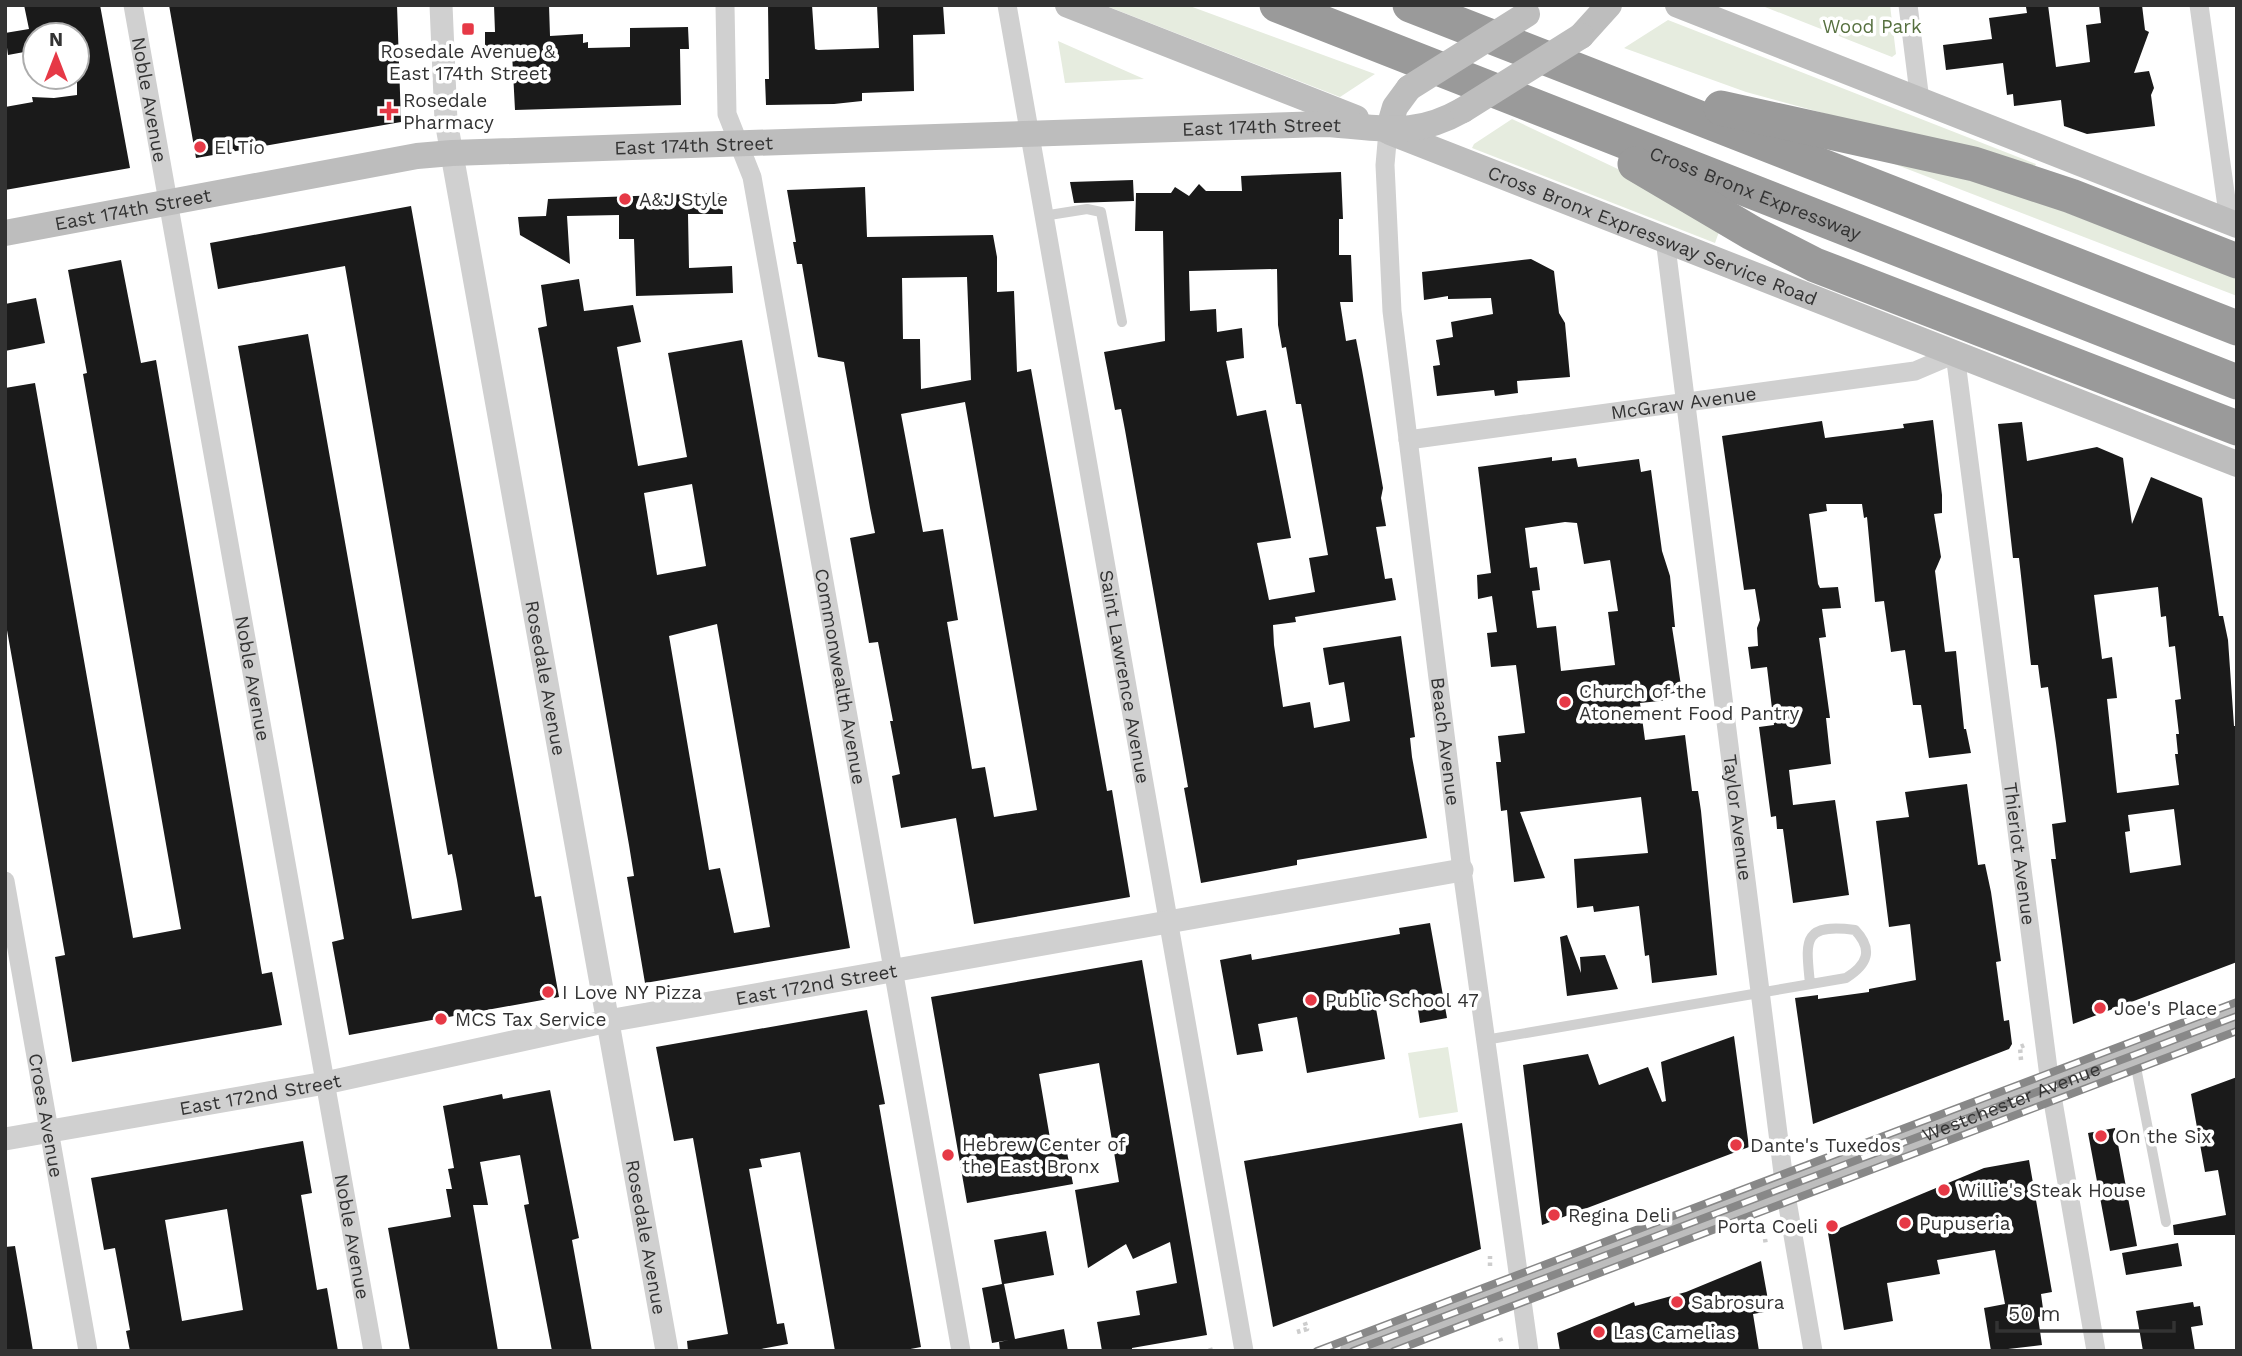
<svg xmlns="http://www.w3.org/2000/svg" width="2242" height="1356" font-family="'Work Sans',sans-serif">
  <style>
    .green { fill: #e6ecdf }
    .building { fill: #1a1a1a; fill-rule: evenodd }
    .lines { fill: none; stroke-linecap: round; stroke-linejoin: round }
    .path { stroke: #cdcdcd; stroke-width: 4.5; stroke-dasharray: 3.5 3.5; stroke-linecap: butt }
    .service { stroke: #d0d0d0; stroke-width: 10 }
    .minor { stroke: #d0d0d0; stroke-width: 19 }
    .tertiary { stroke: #d0d0d0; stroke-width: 23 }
    .secondary { stroke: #bdbdbd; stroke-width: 26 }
    .motorway { stroke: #9a9a9a; stroke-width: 35 }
    .rail-casing { stroke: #888; stroke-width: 8 }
    .rail { stroke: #fff; stroke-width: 5; stroke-dasharray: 16; stroke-linecap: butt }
    .secondary-bridge { stroke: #bdbdbd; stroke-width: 26 }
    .poi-dot { fill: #e63946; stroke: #fff; stroke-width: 2.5 }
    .labels { text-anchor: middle; stroke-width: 7; stroke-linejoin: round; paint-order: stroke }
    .park-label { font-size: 19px; fill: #56703f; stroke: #fff }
    .poi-label { font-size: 19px; fill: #333; stroke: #fff; text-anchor: start }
    .street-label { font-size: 19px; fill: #333; stroke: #fff }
  </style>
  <rect width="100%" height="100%" fill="#fff"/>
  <path class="green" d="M1104 5H1187L1375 74 1340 97Z
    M1760 5H1890L1896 54 1892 57Z
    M1668 20 2036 164 2033 170 1746 92 1624 48Z
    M1058 41 1144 79 1065 83Z
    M1512 119 1620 170 1720 229 1715 243 1472 148 1474 144Z
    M1884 157 2013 192 2237 278V296L1884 160Z
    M1448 1047 1458 1112 1419 1118 1408 1053Z"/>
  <path class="building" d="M24 5H100L130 168 5 190V107L33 102 32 97 54 98 77 95V35H35V50L8 55 5 33 29 29Z
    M169 5H397L401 122 196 158Z
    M494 5H549L550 36 583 34V43L588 42V48L630 47V28L688 27 689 49H680L681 105 515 110 512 53 485 54V32H495Z
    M768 5H812L815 49 818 50 879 48 877 5H943L945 34 913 35 914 91 862 93V101L834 104 766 105 765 79H769Z
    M2048 5 2056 67 2090 62 2086 25 2101 23 2099 5H2142L2145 30 2149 32 2134 73 2149 71 2154 88 2151 95 2155 126 2087 134 2064 126 2061 100 2014 106 2013 94 2007 95 2003 63 1946 70 1943 45 1992 39 1989 18 2027 13 2026 7Z
    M1341 172 1343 219H1339V255H1351L1353 302H1340L1346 341 1356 339 1362 370 1383 488 1381 498 1386 526 1376 527 1385 579 1392 578 1396 600 1295 617 1296 622 1273 625 1274 645 1283 707 1310 702 1314 728 1350 721 1344 682 1329 685 1323 648 1401 636 1415 737 1410 738 1412 757 1427 838 1297 860V865L1201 883 1184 788 1188 787 1125 430 1121 409 1115 410 1104 352 1165 341 1163 231H1135L1136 193H1171L1175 187 1189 196 1199 184 1206 191H1242L1241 176ZM1277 269 1278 325 1282 348 1286 347 1296 404H1301L1328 555 1309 558 1315 592 1269 600 1257 543 1291 538 1266 410 1237 416 1226 361 1244 358 1242 328 1217 332 1216 309 1190 311 1189 271Z
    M1133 180 1134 201 1074 203 1070 182Z
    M865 187 867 237 993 235 997 257V292L1014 291 1017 372 1031 369 1107 791 1112 790 1130 897 974 924 956 818 901 828 892 776 900 774 890 721H893L878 642 869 643 850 538 875 533 870 508 844 362 818 357 802 264H797L793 242H796L787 190ZM967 277 971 380 921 389 920 339H903L902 278ZM965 402 1037 810 994 817 985 767 972 769 947 622 958 620 943 529 923 532 901 414Z
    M722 193 723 214H688L689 268 732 266 733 293 636 296 634 239H619V215L567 216 570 264 520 235 518 217 546 216 548 199Z
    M411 206 535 897 541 896 559 997 349 1035 332 942 344 939 238 346 308 334 412 919 462 910 457 880 452 854 448 855 433 772 345 266 218 289 210 243Z
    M1531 259 1554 271 1559 313 1565 323 1570 377 1517 381 1518 393 1495 396 1494 390 1437 396 1433 366 1440 365 1436 340 1453 337 1451 322 1493 314 1491 298 1448 299V296L1424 300 1422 272Z
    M121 260 141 363 156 360 262 974 272 972 282 1025 72 1062 55 957 65 955 5 619V388L35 383 133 938 181 929 83 374 87 373 68 270Z
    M579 279 584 311 633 305 641 342 617 347 638 466 687 457 668 353 742 340 850 948 645 983 627 877 634 876 629 845 538 328 547 326 541 285ZM692 484 706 566 657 575 644 493ZM717 624 770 927 734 933 720 868 709 870 669 636Z
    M36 298 45 343 5 351V304Z
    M1933 420 1942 495V513L1934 514 1941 557 1935 571 1945 652 1956 651 1964 729H1966L1971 753 1929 758 1921 705H1913L1905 650 1891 652 1884 601 1875 602 1867 517 1864 518 1862 504H1826L1827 511 1809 514 1818 584 1820 588 1838 587 1841 608 1822 609 1826 637 1819 638 1830 718H1826L1831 764 1789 770 1793 805 1835 800 1849 895 1793 903 1783 829H1777L1776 816 1771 817 1759 727 1774 725 1767 667 1751 669 1748 647 1758 646 1757 628 1760 620 1755 589 1744 590 1722 436 1822 421 1825 438 1904 428 1903 424Z
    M2022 422 2027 461 2097 447 2123 458 2132 524 2151 477 2202 498 2219 616H2223L2228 640 2234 726H2237V962L2073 1024 2051 859H2056L2052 824 2066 822 2056 743 2048 687 2041 688 2038 665H2031L2019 558H2013L1998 424ZM2158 587 2161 617 2166 616 2169 647 2175 646 2181 699 2175 700 2179 734H2176L2178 754H2175L2179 785 2117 793 2107 699 2117 698 2112 657 2102 659 2094 595ZM2174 809 2181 865 2130 873 2125 832 2130 831 2128 815Z
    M1552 457V461L1576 458 1578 467 1639 459 1641 472 1651 470 1662 551 1670 576 1675 627H1672L1682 692 1668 694 1669 700 1640 703 1645 740 1685 735 1692 791H1698L1701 811 1717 975 1652 983 1649 955 1645 956 1639 906 1594 912 1593 906 1577 908 1574 859 1648 853 1641 797 1520 812 1545 878 1514 882 1507 810 1501 811 1496 762H1501L1498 736 1525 733 1516 665 1491 667 1487 633 1497 632 1492 596 1478 599 1477 575 1491 573 1478 467ZM1565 522 1577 523 1584 564 1610 560 1618 611 1608 612 1615 665 1561 671 1556 626 1537 628 1532 591 1540 590 1537 567 1530 568 1525 528Z
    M1967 784 1978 865 1985 864 1991 892 2001 961 1996 962 2004 1021 2009 1020 2012 1044 2009 1049 1813 1124 1795 998 1818 995V999L1869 992V989L1916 980 1910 924 1889 927 1876 821 1909 817 1905 792Z
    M1430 923 1447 1018 1420 1023 1416 996 1375 1003 1385 1059 1307 1073 1297 1017 1258 1024 1263 1051 1237 1055 1220 960 1251 954 1252 960 1400 934 1399 928Z
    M1567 935 1581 973 1580 957 1605 955 1618 989 1567 996 1560 937Z
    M1142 960 1207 1335 1132 1348V1351H1102L1097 1322 1140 1315 1136 1291 1177 1283 1170 1242 1133 1259 1126 1244 1088 1268 1075 1190 1119 1182 1099 1063 1039 1074 1052 1150 1066 1147 1073 1184 967 1203 931 997Z
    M867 1010 885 1104 879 1105 921 1347 900 1351H835L800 1152 760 1159 762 1167 749 1169 777 1324 784 1323 788 1344 750 1351H688L687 1341 728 1334 693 1138 674 1141 656 1047Z
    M1734 1036 1749 1147 1542 1225 1523 1065 1588 1054 1599 1085 1648 1067 1662 1102 1666 1101 1661 1062Z
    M2237 1077V1235H2174L2173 1225 2226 1215 2218 1170 2205 1172 2191 1094Z
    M550 1090 579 1238 572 1240 592 1351H552L524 1205 529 1204 520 1155 480 1162 488 1205H473L498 1351H410L388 1228 451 1217 446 1189H452L448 1169 454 1168 443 1106 502 1094 503 1099Z
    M1462 1123 1481 1249 1273 1327 1244 1161Z
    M2115 1128 2137 1246 2110 1251 2088 1133Z
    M303 1141 312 1193 301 1195 317 1290 327 1288 338 1351H130L126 1331 130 1330 115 1248 104 1250 91 1178ZM227 1209 243 1310 182 1321 165 1220Z
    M2029 1160 2052 1292 2041 1294 2044 1316 2038 1317 2042 1345 1991 1351 1984 1308 2005 1304 1995 1250 1937 1260 1940 1274 1887 1283 1893 1321 1844 1330 1828 1233 1984 1168Z
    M1046 1231 1054 1275 1004 1284 1015 1339 1064 1329 1068 1351H1000L999 1342 1009 1340 992 1343 982 1288 1002 1284 994 1240Z
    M2178 1243 2182 1266 2126 1275 2122 1253Z
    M15 1246 27 1315 33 1351H5V1247Z
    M1761 1261 1770 1311 1753 1314 1759 1351H1560L1557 1333 1634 1302 1635 1306 1686 1292Z
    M2193 1302 2194 1307 2200 1306 2203 1325 2191 1327 2195 1351H2143L2136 1311Z"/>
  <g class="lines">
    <path class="path" d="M2021 1060 2020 1047 2027 1044
      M1765 1239 1766 1245
      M1490 1266V1256
      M1297 1332 1307 1329 1304 1320
      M1500 1338 1502 1343
      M1210 1348 1211 1351"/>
    <path class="service" d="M1043 216 1087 209 1101 212 1122 322
      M1485 1040 1846 978C1867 965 1874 950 1855 930 1801 923 1806 941 1810 984
      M2134 1057 2166 1222"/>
    <g class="minor">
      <path id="s1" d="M133 5 373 1351"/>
      <path id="s2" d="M725 5 727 114 752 177 961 1351"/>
      <path id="s3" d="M1007 5 1244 1351"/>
      <path d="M1908 5 1920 101"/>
      <path d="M2199 5 2229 221"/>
      <path id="s4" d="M1388 131 1385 165 1392 311 1462 870 1529 1351"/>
      <path id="s5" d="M1665 239 1785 1189 1813 1351"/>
      <path id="s6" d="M1408 440 1915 371 1955 354 2050 1084 2096 1351"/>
      <path id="s7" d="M5 881 88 1351"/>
    </g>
    <g class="tertiary">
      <path id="s8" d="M441 5 446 121 667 1351"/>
      <path id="s9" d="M5 1139 325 1083 608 1021 1462 870"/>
    </g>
    <g class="secondary">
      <path d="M1068 5 1356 118"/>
      <path d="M1678 5 2237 225"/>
      <path d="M1581 36 1609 5"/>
      <path d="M1388 131 1395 107 1409 88"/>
      <path id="s10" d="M1392 133 2237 464"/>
      <path id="s11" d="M5 233 417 156 452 153 1323 124C1380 126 1410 140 1463 110"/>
      <path id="s12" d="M1353 1351 1785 1189 2237 1014"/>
    </g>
    <g class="motorway">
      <path id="s13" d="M1277 5 2237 382"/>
      <path d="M1410 5 2237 328"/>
      <path d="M1721 108 1974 164 2071 196 2237 261"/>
      <path d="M1635 164 1752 233 1815 265 2237 428"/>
    </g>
    <g class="rail-casing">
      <path id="rail" d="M1317 1351 2237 1002
        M1353 1351 2237 1016
        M1394 1351 2237 1031"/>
    </g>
    <use href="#rail" class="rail"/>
    <path class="secondary-bridge" d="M1409 88 1527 14
      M1463 110 1581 36"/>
  </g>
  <g class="poi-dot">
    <rect x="461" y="22" width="14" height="14" rx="3.5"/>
    <path d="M385.5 100.5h7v7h7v7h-7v7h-7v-7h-7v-7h7z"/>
    <circle cx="200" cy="147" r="7"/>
    <circle cx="625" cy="199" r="7"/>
    <circle cx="1565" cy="702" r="7"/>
    <circle cx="548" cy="992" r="7"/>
    <circle cx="1311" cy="1000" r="7"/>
    <circle cx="2100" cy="1008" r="7"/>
    <circle cx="441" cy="1019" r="7"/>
    <circle cx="2101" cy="1136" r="7"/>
    <circle cx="1736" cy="1145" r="7"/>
    <circle cx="948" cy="1155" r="7"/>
    <circle cx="1944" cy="1190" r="7"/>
    <circle cx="1554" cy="1215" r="7"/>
    <circle cx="1905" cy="1223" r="7"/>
    <circle cx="1832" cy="1226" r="7"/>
    <circle cx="1677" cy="1302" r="7"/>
    <circle cx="1599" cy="1332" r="7"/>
  </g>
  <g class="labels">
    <g class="park-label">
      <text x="1872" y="33">Wood Park</text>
    </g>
    <g class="poi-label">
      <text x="468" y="58" text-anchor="middle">Rosedale Avenue &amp;<tspan x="468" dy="22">East 174th Street</tspan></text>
      <text x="403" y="107">Rosedale<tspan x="403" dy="22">Pharmacy</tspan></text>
      <text x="214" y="154">El Tio</text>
      <text x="639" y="206">A&amp;J Style</text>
      <text x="1579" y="698">Church of the<tspan x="1579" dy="22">Atonement Food Pantry</tspan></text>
      <text x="562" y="999">I Love NY Pizza</text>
      <text x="1325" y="1007">Public School 47</text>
      <text x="2114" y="1015">Joe's Place</text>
      <text x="455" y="1026">MCS Tax Service</text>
      <text x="2115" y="1143">On the Six</text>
      <text x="962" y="1151">Hebrew Center of<tspan x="962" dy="22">the East Bronx</tspan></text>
      <text x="1750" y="1152">Dante's Tuxedos</text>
      <text x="1958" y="1197">Willie's Steak House</text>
      <text x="1568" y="1222">Regina Deli</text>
      <text x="1919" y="1230">Pupuseria</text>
      <text x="1818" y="1233" text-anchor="end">Porta Coeli</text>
      <text x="1691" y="1309">Sabrosura</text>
      <text x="1613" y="1339">Las Camelias</text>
    </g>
    <g class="street-label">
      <text dy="7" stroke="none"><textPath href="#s1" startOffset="96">Noble Avenue</textPath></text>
      <text dy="7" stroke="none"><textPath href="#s11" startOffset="1264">East 174th Street</textPath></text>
      <text dy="7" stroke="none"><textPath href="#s11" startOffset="696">East 174th Street</textPath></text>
      <text dy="7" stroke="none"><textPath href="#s13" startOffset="514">Cross Bronx Expressway</textPath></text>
      <text dy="7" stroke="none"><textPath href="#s11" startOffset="130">East 174th Street</textPath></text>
      <text dy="7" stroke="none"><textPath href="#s10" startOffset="280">Cross Bronx Expressway Service Road</textPath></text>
      <text dy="7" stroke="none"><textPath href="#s6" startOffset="278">McGraw Avenue</textPath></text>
      <text dy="7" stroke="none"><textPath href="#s2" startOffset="684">Commonwealth Avenue</textPath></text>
      <text dy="7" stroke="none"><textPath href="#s1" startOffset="684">Noble Avenue</textPath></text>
      <text dy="7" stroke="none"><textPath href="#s3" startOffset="682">Saint Lawrence Avenue</textPath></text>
      <text dy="7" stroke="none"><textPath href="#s8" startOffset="682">Rosedale Avenue</textPath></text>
      <text dy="7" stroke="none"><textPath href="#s4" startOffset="614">Beach Avenue</textPath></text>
      <text dy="7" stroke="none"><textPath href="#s5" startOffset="583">Taylor Avenue</textPath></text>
      <text dy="7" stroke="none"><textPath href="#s6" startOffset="1059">Thieriot Avenue</textPath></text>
      <text dy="7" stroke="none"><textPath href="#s9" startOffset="826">East 172nd Street</textPath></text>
      <text dy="7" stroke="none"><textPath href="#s9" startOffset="259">East 172nd Street</textPath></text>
      <text dy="7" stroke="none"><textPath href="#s12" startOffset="704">Westchester Avenue</textPath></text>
      <text dy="7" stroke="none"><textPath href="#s7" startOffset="238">Croes Avenue</textPath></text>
      <text dy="7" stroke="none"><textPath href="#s1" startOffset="1251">Noble Avenue</textPath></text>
      <text dy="7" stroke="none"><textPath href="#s8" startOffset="1250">Rosedale Avenue</textPath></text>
    </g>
  </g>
  <rect width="2242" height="1356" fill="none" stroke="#333333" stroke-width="14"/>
  <g transform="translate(56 56)"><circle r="33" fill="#ffffff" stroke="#adadad" stroke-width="2"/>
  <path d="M0-5L12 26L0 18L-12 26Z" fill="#e63946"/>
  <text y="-10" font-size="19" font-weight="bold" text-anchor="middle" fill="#333333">N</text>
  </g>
  <path d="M1997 1321v10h177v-10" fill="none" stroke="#333333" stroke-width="3.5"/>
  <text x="2008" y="1321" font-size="21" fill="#333333" stroke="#ffffff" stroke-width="5" paint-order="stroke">50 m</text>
</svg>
